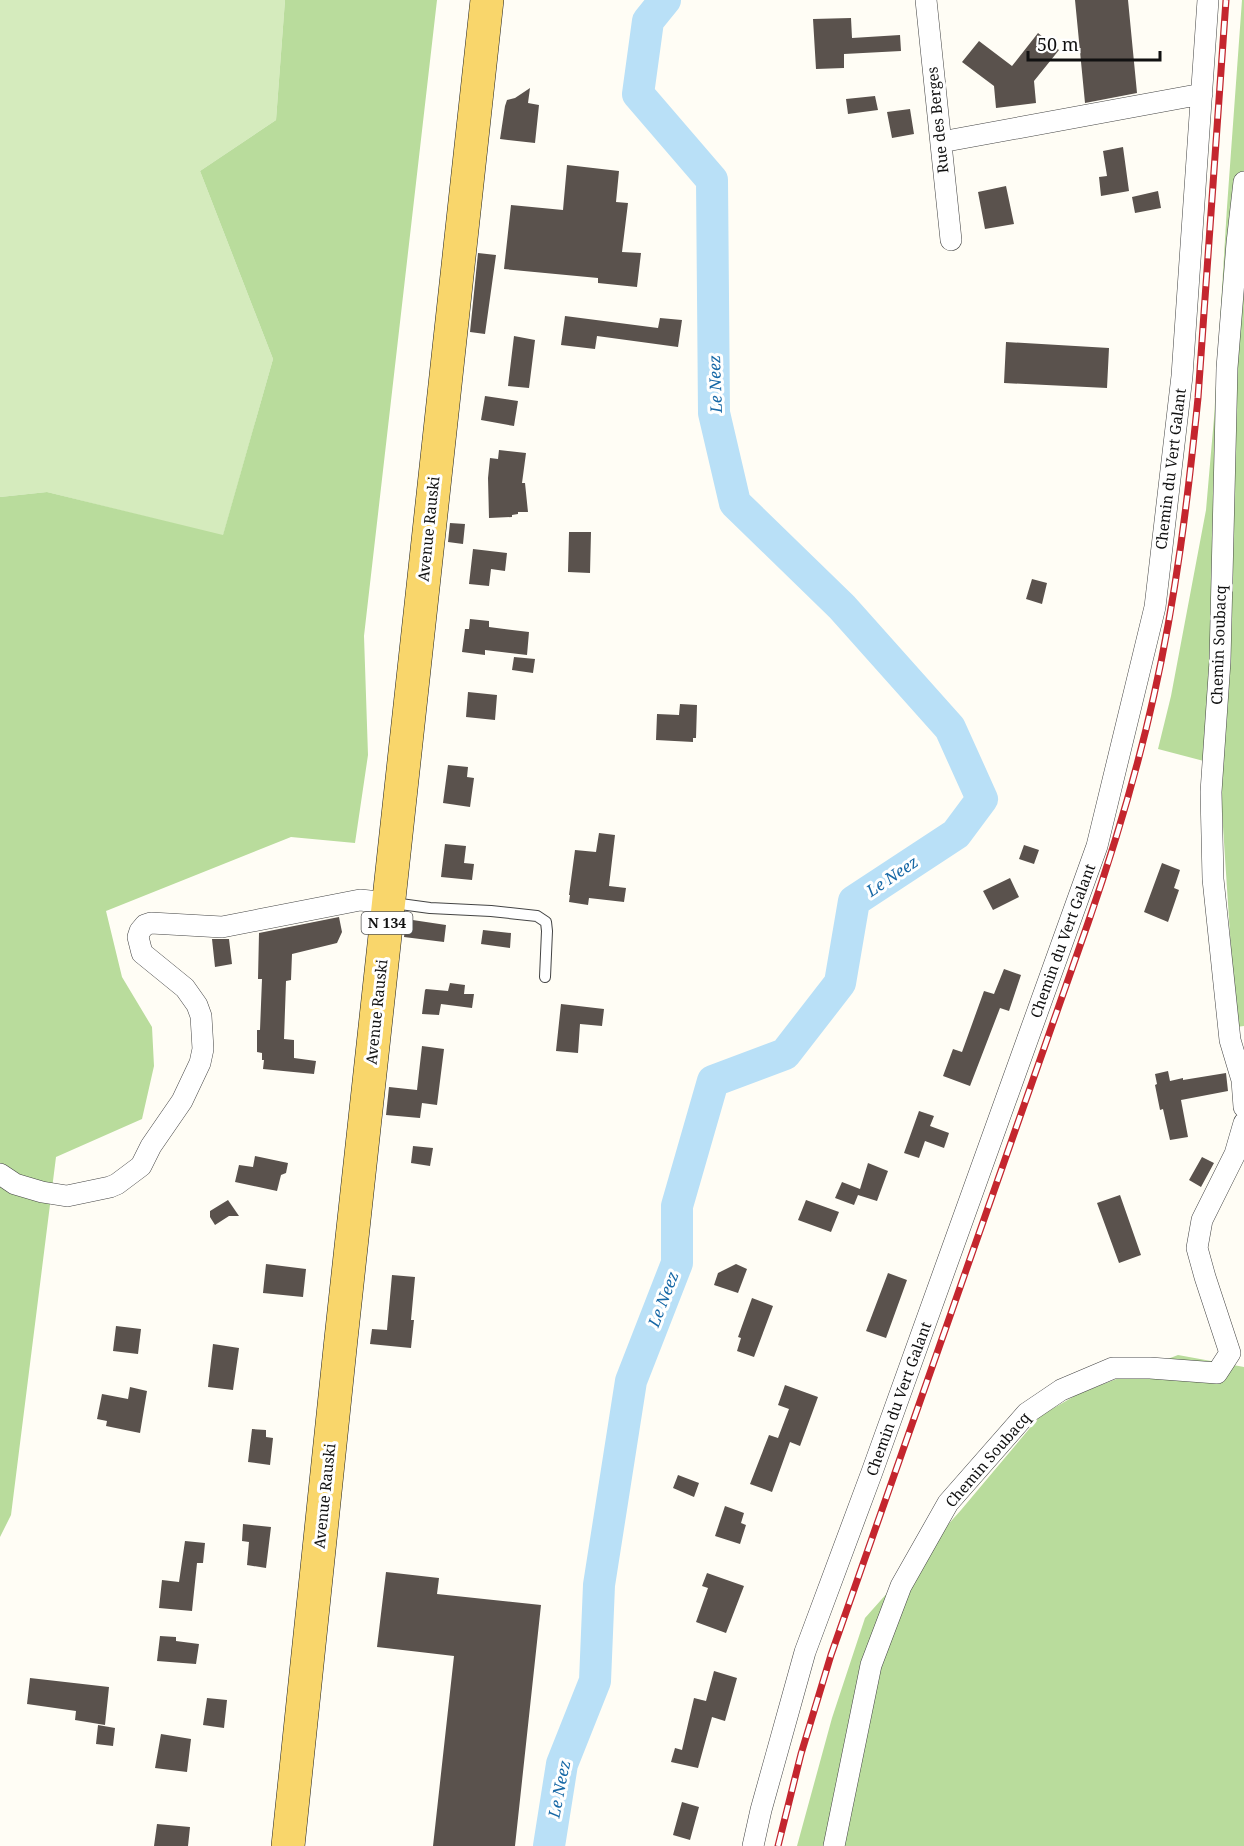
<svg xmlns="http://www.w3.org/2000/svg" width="1244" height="1846" font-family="'Noto Serif',serif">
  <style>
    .green { fill: #d5ebbd }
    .forest { fill: #b9dc9c }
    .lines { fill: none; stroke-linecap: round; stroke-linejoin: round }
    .river { stroke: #b9e0f7; stroke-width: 32 }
    .building { fill: #5a524d }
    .service-casing { stroke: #444; stroke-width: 12 }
    .minor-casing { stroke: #444; stroke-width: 22 }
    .primary-casing { stroke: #222; stroke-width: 34 }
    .service { stroke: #fff; stroke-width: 10 }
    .minor { stroke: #fff; stroke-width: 21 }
    .primary { stroke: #f9d66b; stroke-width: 33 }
    .rail-casing { stroke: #c4262e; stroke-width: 7 }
    .rail { stroke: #fff; stroke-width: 4.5; stroke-dasharray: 14; stroke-linecap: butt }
    .labels { text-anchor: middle; stroke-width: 6; stroke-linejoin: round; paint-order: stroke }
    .shield { fill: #fff; stroke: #585858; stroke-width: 1.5 }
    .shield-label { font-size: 14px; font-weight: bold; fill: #111 }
    .street-label { font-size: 15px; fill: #111; stroke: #fff }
    .water-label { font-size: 16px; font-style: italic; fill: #1768a6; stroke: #fff }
  </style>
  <rect width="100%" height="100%" fill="#fffdf5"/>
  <path class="green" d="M0 0H285L276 120 200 171 273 359 223 536 47 492 0 497Z"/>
  <path class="forest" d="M285 0H437L364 636 368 755 355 843 291 837 106 911 122 977 152 1027 154 1066 142 1119 56 1157 11 1515 0 1537V497L47 492 223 535 273 359 200 171 276 120Z
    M1242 0H1244V1026L1236 1027 1219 765 1158 749 1171 696 1206 510 1214 418 1227 207Z
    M1178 1355 1244 1367V1846H797L832 1718 865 1618 961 1510 1040 1416 1078 1394Z"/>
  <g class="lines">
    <path class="river" d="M549 1846 562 1764 595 1681 599 1585 631 1381 677 1263V1206L713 1081 785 1054 840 983 854 901 956 834 982 799 950 728 842 607 735 503 714 413 712 180 638 94 648 21 665 0"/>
  </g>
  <path class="building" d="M1075 0H1128L1137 93 1085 103Z
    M851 18 852 38 900 35 901 51 844 54V68L816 69 813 19Z
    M1038 33 1059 50 1034 81 1036 103 996 108 994 86 962 62 979 41 1012 66Z
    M530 88 528 103 539 105 535 143 500 139 505 106 507 100 515 98Z
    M875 96 878 110 848 114 846 99Z
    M910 109 914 134 892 138 887 112Z
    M1123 147 1129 191 1101 196 1099 177 1107 176 1103 151Z
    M567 165 619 171 616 202 628 203 622 252 641 253 637 287 598 283V278L504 269 511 205 563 210Z
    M1006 186 1014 224 985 229 978 192Z
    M1158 191 1161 208 1135 213 1132 197Z
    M478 253 496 255 485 334 470 332Z
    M565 316 658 328 660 318 682 320 678 347 597 336 595 349 561 345Z
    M514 336 535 340 529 388 508 386Z
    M1006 342 1109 348 1107 388 1004 383Z
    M485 396 518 401 514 426 481 420Z
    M499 450 526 453 522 483H525L528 512H518V514L512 515V517L489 518 488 478 490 458 498 459Z
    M450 523 465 524 463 544 448 542Z
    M569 532H591L590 573 568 572Z
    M473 549 507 553 505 571 491 569 489 586 469 584Z
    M1032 579 1047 583 1042 604 1026 599Z
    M470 619 489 621V627L529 632 527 655 485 650V655L462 652 465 629H469Z
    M514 657 535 659 533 673 512 670Z
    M468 692 497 695 495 720 466 717Z
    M680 704 697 705 696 738H693V742L656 740 657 714 679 715Z
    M448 765 468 767 467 777 474 778 470 807 443 803Z
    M599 833 615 835 609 886 626 888 624 902 589 898 588 905 569 902 570 895H569L575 850 596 852Z
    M445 844 466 846 464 863 474 864 472 880 441 877Z
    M1024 845 1039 850 1034 864 1019 859Z
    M1162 863 1180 870 1174 888 1179 890 1168 922 1144 912Z
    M1010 878 1019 897 993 910 983 891Z
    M339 917 342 932 337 943 292 954 291 980 286 981 284 1039 294 1040V1058L316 1061 314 1074 263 1069 264 1060H262V1053L257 1052V1030H260L262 979H258L259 933Z
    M406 919 446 925 444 942 404 937Z
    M483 930 511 933 510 948 481 944Z
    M212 939H229L232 964 215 967Z
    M1004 969 1021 975 1009 1011 1000 1008 970 1086 943 1076 953 1049 962 1052 984 991 994 994Z
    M450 983 465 985 464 994H474L472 1008 441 1004 439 1015 422 1014 425 990 426 989 448 991Z
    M561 1004 604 1009 602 1026 580 1024 578 1053 556 1051Z
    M422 1046 444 1049 437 1105 422 1103 420 1118 386 1115 389 1087 417 1090Z
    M1168 1071 1170 1081 1183 1078V1080L1226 1073 1228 1091 1181 1100 1188 1137 1170 1140 1163 1109 1160 1110 1155 1085 1157 1084 1155 1074Z
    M919 1111 934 1116 930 1126 949 1133 944 1148 925 1141 919 1158 904 1153Z
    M413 1146 433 1148 430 1166 411 1163Z
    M255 1156 288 1163 286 1173 281 1175 277 1191 235 1182 239 1165 253 1167Z
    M1202 1157 1214 1163 1201 1187 1189 1180Z
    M868 1163 888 1171 877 1201 858 1195 854 1205 835 1198 842 1182 860 1189Z
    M1120 1195 1141 1255 1119 1263 1097 1203Z
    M228 1200 239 1216H229L215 1225 210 1217V1211Z
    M806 1200 839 1212 831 1232 798 1220Z
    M266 1264 306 1269 303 1297 263 1293Z
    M736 1264 747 1269 738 1293 714 1285 718 1273Z
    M888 1273 907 1280 886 1338 866 1331Z
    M392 1275 415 1277 411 1320H414L411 1348 370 1344 372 1329 387 1330Z
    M752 1298 773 1306 754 1357 737 1351 741 1338 738 1337Z
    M116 1326 141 1329 138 1354 113 1351Z
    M213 1344 239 1348 233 1390 208 1387Z
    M785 1385 818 1397 800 1446 790 1442 772 1492 750 1484 769 1435 778 1438 789 1409 778 1405Z
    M130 1387 147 1391 140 1433 106 1426 107 1421 97 1419 102 1394 128 1399Z
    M252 1429 266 1430V1437L273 1438 270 1465 248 1462Z
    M678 1475 699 1483 694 1497 673 1488Z
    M725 1506 744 1513 741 1523 746 1525 740 1544 715 1536Z
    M243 1524 271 1527 266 1568 247 1565 249 1542 242 1541Z
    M185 1541 205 1543 203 1563H197L192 1611 159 1608 162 1580 179 1582Z
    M386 1572 439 1578 437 1594 541 1605 515 1846H433L454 1656 377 1647Z
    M707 1573 744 1586 726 1633 696 1622 708 1588 702 1586Z
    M160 1636 176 1637V1641L199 1644 196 1664 157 1661Z
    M714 1671 737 1678 725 1721 712 1717 698 1768 671 1762 675 1748 682 1750 694 1698 706 1701Z
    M30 1678 109 1687 105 1725 75 1720 76 1711 27 1704Z
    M207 1698 227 1700 224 1728 203 1725Z
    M98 1725 115 1728 113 1746 96 1744Z
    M161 1734 191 1739 187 1772 155 1768Z
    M682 1802 699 1807 690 1840 673 1835Z
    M157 1824 190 1827 188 1846H154Z"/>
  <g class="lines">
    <g class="service-casing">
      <path id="service" d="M393 903 430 908 491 911 537 916 546 922 547 931 545 977"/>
    </g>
    <g class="minor-casing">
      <path id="minor" d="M926 0 951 240
        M941 142 1202 94
        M1244 182 1237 243 1227 368 1220 661 1211 792 1213 879 1230 1040 1242 1080 1244 1107
        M0 1174 15 1184 42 1192 67 1196 110 1187 117 1184 141 1166 151 1146 182 1101 200 1063 203 1049 201 1016 197 1005 185 988 142 953 138 937 140 931 145 925 151 923 222 927 360 900 389 903
        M753 1846 761 1810 805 1652 872 1472 1097 846 1155 607 1182 376 1208 0
        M834 1846 871 1665 901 1586 948 1503 1027 1413 1061 1390 1113 1368H1150L1217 1373 1230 1353 1205 1277 1197 1248 1202 1220 1235 1154 1244 1123"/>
    </g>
    <g class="primary-casing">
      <path id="primary" d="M288 1846 341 1339 487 0"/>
    </g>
    <use href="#service" class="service"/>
    <use href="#minor" class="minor"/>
    <use href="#primary" class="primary"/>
    <g class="rail-casing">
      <path id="rail" d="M778 1846 801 1754 831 1655 1088 923C1114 848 1137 772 1154 695 1176 597 1188 498 1198 398L1226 0"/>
    </g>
    <use href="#rail" class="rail"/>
  </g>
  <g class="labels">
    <rect class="shield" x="361.5" y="912" width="51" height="22" rx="4.5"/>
    <g class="shield-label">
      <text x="387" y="928">N 134</text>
    </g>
    <g class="street-label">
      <text transform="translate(938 120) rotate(-96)" y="5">Rue des Berges</text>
      <text transform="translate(1171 469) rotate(-83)" y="5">Chemin du Vert Galant</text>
      <text transform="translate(429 529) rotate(-84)" y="5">Avenue Rauski</text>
      <text transform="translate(1219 645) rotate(-88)" y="5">Chemin Soubacq</text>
      <text transform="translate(1063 941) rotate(-70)" y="5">Chemin du Vert Galant</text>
      <text transform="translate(377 1012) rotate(-84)" y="5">Avenue Rauski</text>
      <text transform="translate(899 1399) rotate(-70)" y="5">Chemin du Vert Galant</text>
      <text transform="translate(988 1460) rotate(-49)" y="5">Chemin Soubacq</text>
      <text transform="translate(325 1496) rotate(-84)" y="5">Avenue Rauski</text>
    </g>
    <g class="water-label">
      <text transform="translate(715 384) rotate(-92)" y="6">Le Neez</text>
      <text transform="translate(892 876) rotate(-34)" y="6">Le Neez</text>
      <text transform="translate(663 1299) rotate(-69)" y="6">Le Neez</text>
      <text transform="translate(559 1789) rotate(-79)" y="6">Le Neez</text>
    </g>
  </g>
  <path d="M1028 51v9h132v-9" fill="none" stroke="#111111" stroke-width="3"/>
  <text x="1037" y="51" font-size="18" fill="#111111" stroke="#ffffff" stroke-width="4.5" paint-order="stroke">50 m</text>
</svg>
